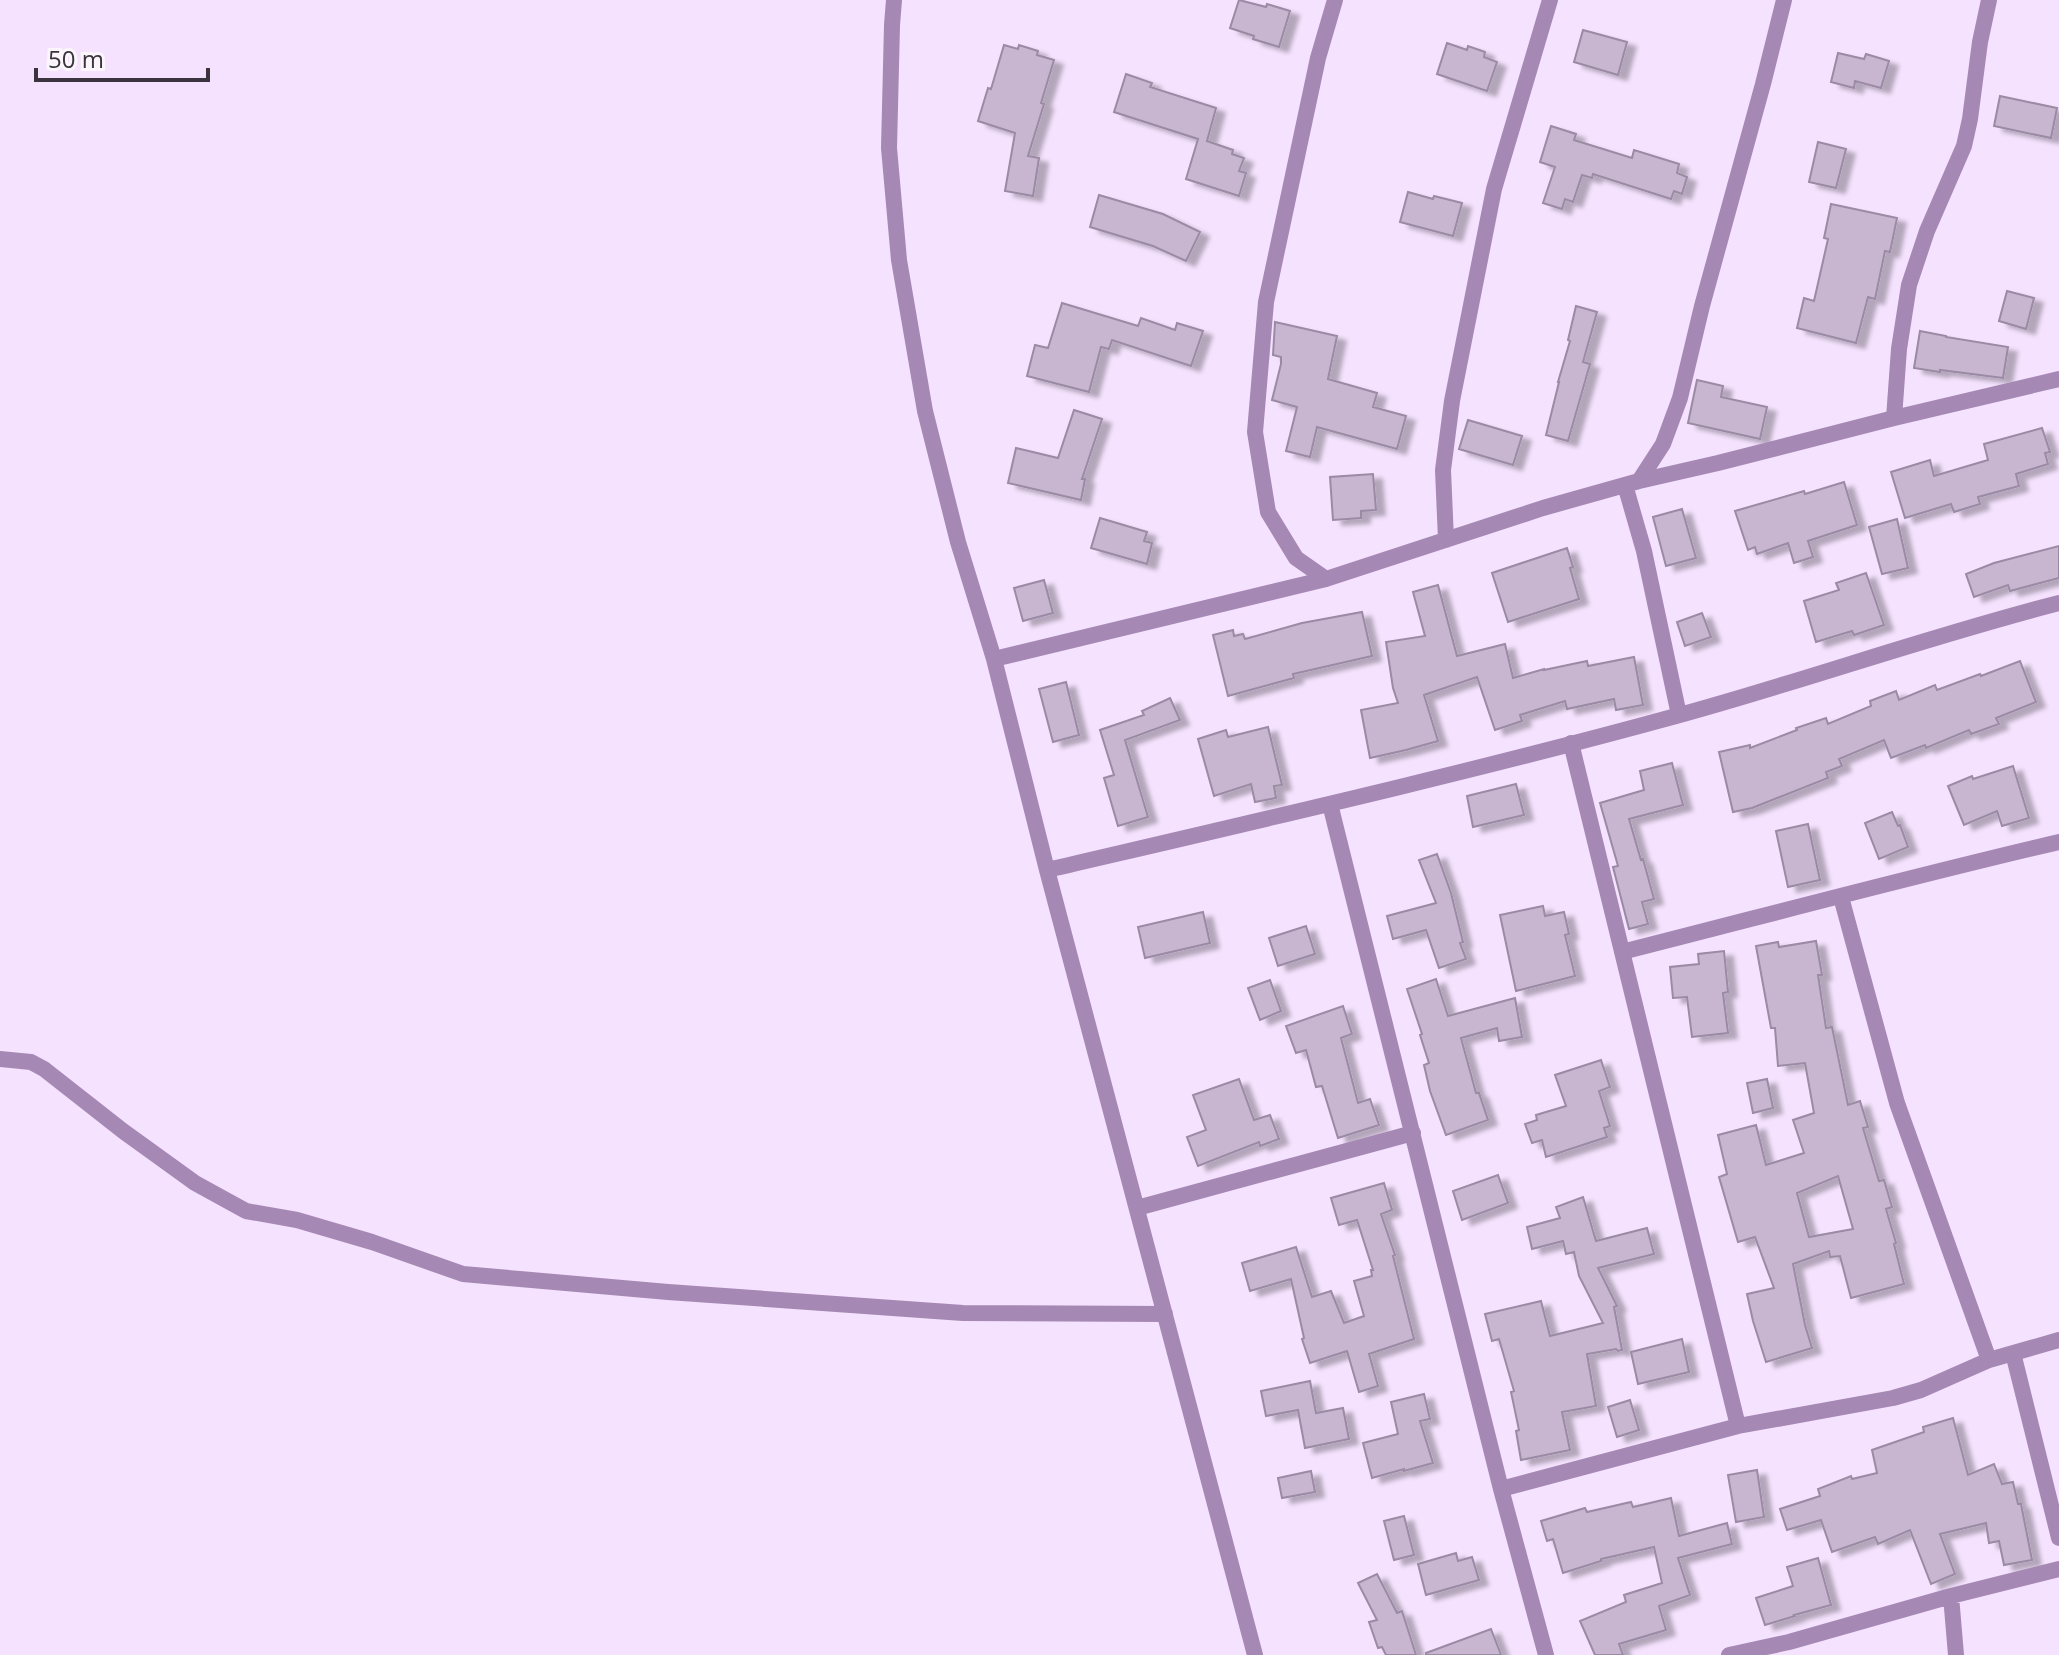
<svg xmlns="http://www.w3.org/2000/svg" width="2059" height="1655" font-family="'Open Sans',sans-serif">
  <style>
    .building { fill: #c8b6d1; stroke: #9b8aa4; stroke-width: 2; fill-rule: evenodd; filter: url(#shadow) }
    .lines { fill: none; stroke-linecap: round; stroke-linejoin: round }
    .street { stroke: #a588b4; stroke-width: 16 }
  </style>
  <defs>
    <filter id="shadow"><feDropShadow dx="9" dy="5" stdDeviation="2" flood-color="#0004"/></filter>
  </defs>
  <rect width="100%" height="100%" fill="#f5e2fe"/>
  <path class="building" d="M1239 0 1266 7 1267 4 1290 11 1279 47 1253 39 1254 36 1230 28Z
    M1583 30 1627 42 1618 75 1574 62Z
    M1447 43 1467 50 1468 46 1485 52 1484 57 1497 62 1487 91 1437 74Z
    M1004 45 1018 49 1019 45 1038 51 1037 55 1054 60 1041 103 1044 104 1028 156 1039 158 1033 196 1005 191 1015 133 978 121 988 88 991 89Z
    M1838 53 1864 59 1866 54 1889 61 1881 88 1855 81 1854 88 1831 82Z
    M1126 74 1152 83 1150 87 1216 108 1207 141 1233 150 1232 154 1244 158 1239 171 1246 173 1239 196 1186 179 1198 139 1114 112Z
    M2000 96 2057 108 2051 138 1994 126Z
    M1551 126 1576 134 1574 140 1632 158 1634 150 1679 164 1677 173 1687 177 1682 194 1674 191 1671 199 1593 174 1592 178 1582 175 1573 202 1565 199 1562 209 1543 203 1555 167 1540 162Z
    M1818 142 1846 149 1836 188 1809 182Z
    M1408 192 1433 199 1434 196 1462 203 1453 236 1400 222Z
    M1099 195 1163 214 1200 232 1186 261 1153 246 1090 227Z
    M1831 204 1897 218 1890 252 1885 251 1875 299 1868 297 1856 343 1797 328 1804 298 1814 301 1828 239 1824 238Z
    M2007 291 2034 298 2026 329 1999 321Z
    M1062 303 1138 326 1141 318 1175 330 1177 323 1203 331 1191 366 1112 340 1109 349 1101 347 1089 392 1027 376 1035 345 1048 348Z
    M1576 306 1597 312 1583 362 1590 364 1568 441 1546 435 1559 382H1558L1570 341 1568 340Z
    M1275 322 1337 336 1328 379 1377 393 1373 407 1406 416 1397 449 1317 427 1310 457 1286 451 1297 407 1272 400 1281 364V357L1273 355Z
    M1920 331 1946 336V337L2008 347 2003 378 1940 370V372L1914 368Z
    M1697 380 1723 386 1721 397 1767 407 1760 439 1688 423Z
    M1074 410 1102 419 1082 479H1085L1081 500 1008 483 1016 448 1058 458Z
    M1468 420 1522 436 1513 465 1459 449Z
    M2042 428 2050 452 2045 453 2048 464 2016 474 2019 486 1978 497 1980 504 1954 512 1951 504 1905 518 1891 472 1930 460 1934 476 1988 460 1984 444Z
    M1373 474 1376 510 1361 511V518L1333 520 1330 477Z
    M1844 482 1857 525 1808 541 1813 557 1794 563 1788 543 1757 554 1755 547 1748 550 1735 511 1804 491 1805 494Z
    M1682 509 1696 558 1666 566 1653 517Z
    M1100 518 1147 532 1144 541 1152 543 1147 564 1091 548Z
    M1897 519 1908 568 1882 574 1869 527Z
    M2059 546V578L2010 591 2008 585 1974 597 1966 574 1994 563Z
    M1567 548 1573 567 1570 568 1579 599 1508 622 1492 573Z
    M1866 573 1884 625 1854 635 1852 631 1816 642 1804 601 1839 590 1836 583Z
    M1044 580 1053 613 1023 621 1014 588Z
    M1438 585 1457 656 1505 644 1513 678 1544 669V670L1587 661 1588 666 1634 657 1643 705 1616 710 1614 699 1567 709 1565 701 1520 715 1522 721 1495 730 1477 677 1424 695 1438 741 1406 750 1370 758 1361 710 1398 703 1393 688 1386 642 1425 636 1413 592Z
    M1362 612 1372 656 1293 674 1294 678 1228 696 1213 635 1233 630 1234 636 1243 634 1245 639 1302 623Z
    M1702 613 1711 637 1685 646 1677 622Z
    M2020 661 2036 702 1996 718 1999 724 1971 734 1969 730 1926 748 1925 745 1891 758 1884 740 1839 759 1842 766 1826 772 1828 778 1752 808 1733 812 1719 752 1750 745V748L1797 730 1796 728 1826 718 1828 724 1871 706 1870 701 1896 691 1899 700 1935 685 1937 690 1980 674 1981 676Z
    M1066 682 1079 735 1053 742 1039 689Z
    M1170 698 1180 720 1125 740 1148 817 1118 826 1104 778 1114 775 1100 730 1144 715 1142 711Z
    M1268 727 1282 785 1274 786 1276 798 1255 802 1251 784 1214 796 1198 739 1226 730 1228 737Z
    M1672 763 1683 805 1629 819 1641 860 1643 859 1654 899 1642 902 1648 924 1629 929 1613 867 1618 866 1600 803 1644 790 1640 771Z
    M2013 766 2029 818 2002 826 1997 811 1964 825 1948 786 1972 776 1973 779Z
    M1516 784 1524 815 1473 827 1467 796Z
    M1892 812 1898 826 1900 825 1908 847 1879 859 1865 823Z
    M1808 824 1820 880 1788 887 1776 831Z
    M1437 854 1451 893 1463 942 1460 943 1466 959 1439 968 1426 930 1393 939 1387 916 1436 903 1419 860Z
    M1543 906 1545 916 1564 912 1569 934 1565 935 1575 976 1516 991 1500 915Z
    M1203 912 1210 943 1145 958 1138 927Z
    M1306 926 1315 954 1278 966 1269 938Z
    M1816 941 1822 975H1818L1826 1028 1832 1027 1848 1105 1860 1101 1868 1127 1863 1128 1879 1181 1884 1180 1892 1207 1886 1209 1896 1243 1894 1244 1904 1284 1851 1298 1840 1256 1830 1257 1829 1251 1793 1264 1805 1325 1812 1348 1766 1362 1753 1321 1747 1294 1774 1288 1755 1237 1738 1242 1719 1177 1727 1174 1718 1135 1756 1125 1766 1165 1804 1153 1793 1120 1814 1113 1805 1063 1778 1066 1775 1028H1771L1756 946 1778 942 1779 947ZM1838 1176 1853 1229 1809 1237 1797 1193Z
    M1724 951 1728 992 1723 993 1728 1033 1692 1037 1687 997 1673 998 1670 967 1699 964 1698 954Z
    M1436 979 1448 1016 1515 998 1522 1037 1499 1041 1497 1028 1461 1038 1476 1093H1479L1488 1120 1446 1135 1430 1091 1424 1065 1429 1063 1420 1035 1422 1034 1407 989Z
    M1270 980 1281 1011 1260 1020 1248 988Z
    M1343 1006 1352 1034 1341 1038 1358 1103 1370 1099 1379 1125 1338 1138 1322 1086 1316 1087 1306 1050 1296 1053 1286 1026Z
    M1601 1060 1610 1087 1599 1091 1610 1126 1604 1128 1607 1137 1546 1157 1542 1140 1532 1143 1525 1124 1537 1120 1536 1115 1566 1106 1555 1075Z
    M1239 1079 1254 1120 1270 1115 1279 1139 1260 1146 1259 1142 1198 1166 1187 1137 1206 1130 1193 1095Z
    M1767 1079 1773 1108 1753 1113 1747 1083Z
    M1498 1175 1508 1203 1462 1220 1453 1191Z
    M1384 1183 1392 1210 1381 1214 1395 1255 1393 1256 1414 1339 1369 1354 1378 1386 1359 1392 1347 1351 1310 1363 1302 1339 1304 1338 1291 1279 1250 1291 1242 1263 1296 1247 1312 1297 1331 1291 1344 1323 1364 1316 1354 1281 1372 1276 1371 1270H1373L1357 1220 1339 1225 1331 1198Z
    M1583 1197 1596 1241 1647 1228 1654 1254 1598 1268 1617 1306 1614 1307 1622 1350 1618 1351 1616 1349 1587 1354 1596 1406 1562 1412 1570 1450 1521 1460 1516 1431 1519 1430 1511 1392 1514 1391 1499 1339 1492 1341 1485 1314 1541 1301 1550 1336 1603 1323 1579 1276 1574 1252 1566 1254 1563 1241 1532 1249 1527 1227 1560 1218 1556 1207Z
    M1682 1339 1689 1372 1638 1384 1631 1352Z
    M1310 1381 1316 1413 1343 1408 1349 1439 1305 1448 1298 1410 1266 1416 1261 1391Z
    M1424 1394 1430 1419 1420 1421 1433 1463 1404 1471V1469L1372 1478 1363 1443 1398 1434 1391 1402Z
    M1630 1400 1639 1430 1617 1437 1608 1407Z
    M1953 1418 1968 1475 1994 1464 2002 1484 2013 1482 2018 1504H2021L2032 1560 2004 1565 1999 1541 1989 1543 1986 1523 1940 1534 1955 1574 1931 1584 1910 1530 1878 1544 1875 1537 1832 1552 1821 1520 1787 1530 1780 1509 1820 1496 1818 1489 1851 1476 1852 1479 1877 1473 1872 1450 1924 1432 1923 1427Z
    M1757 1470 1764 1517 1736 1522 1728 1475Z
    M1311 1471 1315 1492 1282 1498 1278 1478Z
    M1671 1498 1679 1536 1727 1523 1732 1544 1678 1558 1690 1595 1659 1606 1666 1630 1619 1644 1623 1655H1595L1580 1621 1626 1602 1624 1595 1662 1583 1654 1547 1601 1559V1561L1563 1573 1553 1539 1547 1541 1541 1521 1585 1508 1587 1512 1631 1502 1633 1507Z
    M1404 1516 1414 1555 1394 1560 1384 1521Z
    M1456 1553 1458 1561 1472 1557 1479 1580 1426 1595 1418 1564Z
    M1818 1558 1831 1605 1794 1615 1795 1616 1765 1625 1756 1598 1793 1586 1787 1567Z
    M1377 1574 1397 1613 1402 1611 1416 1655H1386L1382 1647 1378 1648 1369 1622 1377 1620 1358 1583Z
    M1491 1629 1501 1655H1426V1653Z"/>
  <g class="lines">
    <path class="street" d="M894 0 892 25 889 148 899 260 925 411 958 542 994 659 1047 870 1255 1655
      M1894 418 1899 349 1909 285 1927 231 1964 146 1970 119 1980 42 1989 0
      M1639 481 1663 444 1680 398 1702 306 1763 84 1784 0
      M1625 485 1644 551 1679 715
      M1446 540 1443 470 1452 401 1494 189 1550 0
      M1326 579 1296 558 1268 512 1255 432 1266 302 1318 58 1335 0
      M994 659 1326 579 1543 508 1639 481 1718 463 1894 418 2059 379
      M1571 743 1738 1426
      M1330 804 1501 1489 1546 1655
      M1047 870C1257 821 1468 773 1676 716 1804 681 1930 636 2059 603
      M1841 897 1897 1103 1989 1360
      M1622 952C1768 915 1913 876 2059 842
      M0 1059 31 1062 44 1069 123 1131 195 1183 246 1211 297 1220 372 1242 463 1274 668 1292 963 1313 1165 1314
      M1137 1208 1413 1133
      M2013 1353 2059 1538
      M1501 1489 1738 1426 1893 1398 1921 1390 1989 1360 2059 1340
      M1951 1596 1956 1655
      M1729 1655 1789 1642 1951 1596 2059 1569"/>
  </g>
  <path d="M36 68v12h172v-12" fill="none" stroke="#3b343f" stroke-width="4"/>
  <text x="48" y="68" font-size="24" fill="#3b343f" stroke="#faf6fc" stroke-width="6" paint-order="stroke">50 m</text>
</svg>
